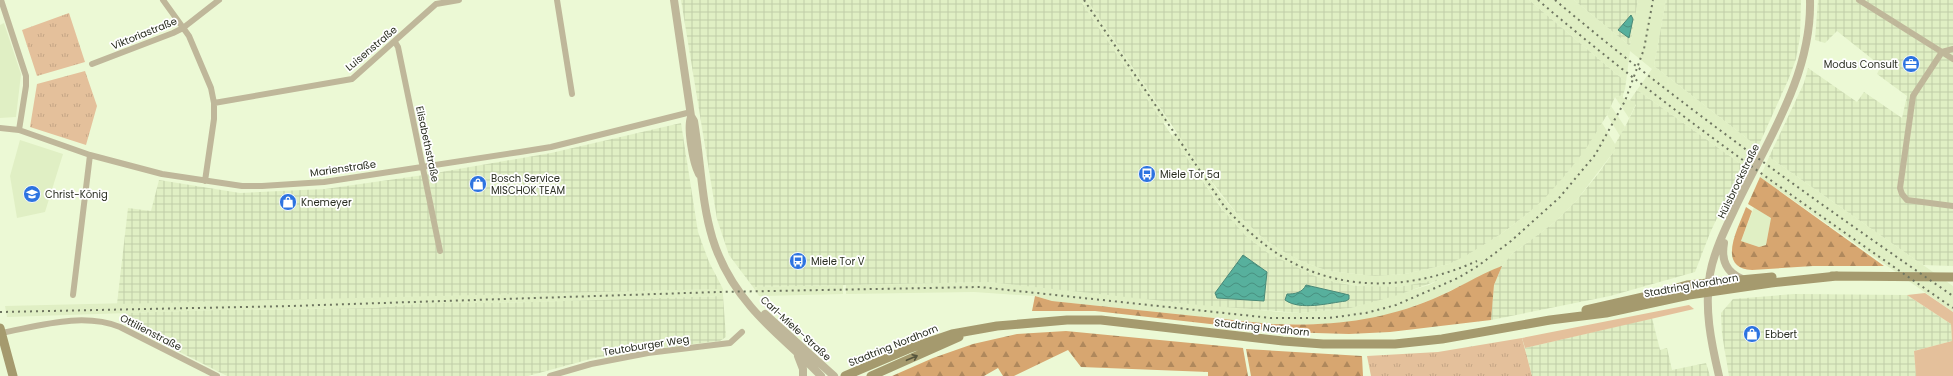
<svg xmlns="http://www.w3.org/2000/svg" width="1953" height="376" font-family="Poppins,sans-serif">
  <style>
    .built { fill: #e0efc4 }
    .industrial { fill: url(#industrial-grid) }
    .grass { fill: #e4c09b }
    .forest { fill: url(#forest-firs) }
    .park { fill: url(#park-tufts) }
    .water { fill: url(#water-waves); stroke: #4a8978 }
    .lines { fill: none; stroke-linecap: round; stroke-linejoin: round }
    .minor { stroke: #bfb79a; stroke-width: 6 }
    .tertiary { stroke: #bfb79a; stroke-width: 8 }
    .secondary { stroke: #a59a6e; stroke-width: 9 }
    .rail { stroke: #6e7560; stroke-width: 2; stroke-dasharray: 2 4; stroke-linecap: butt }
    .oneway { stroke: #55543c }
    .labels { text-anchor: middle; stroke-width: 3.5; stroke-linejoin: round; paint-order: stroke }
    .street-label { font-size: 10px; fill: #2a2e21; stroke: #fff }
    .poi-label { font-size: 10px; fill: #2a2e21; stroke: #fff; text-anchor: start }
  </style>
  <defs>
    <pattern id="industrial-grid" width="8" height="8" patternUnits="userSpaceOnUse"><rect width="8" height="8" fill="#e0efc4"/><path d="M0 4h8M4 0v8" fill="none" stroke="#c0cda8"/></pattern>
    <pattern id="forest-firs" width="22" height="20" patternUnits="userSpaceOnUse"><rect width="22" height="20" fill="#d7a670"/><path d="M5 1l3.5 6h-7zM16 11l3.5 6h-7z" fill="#af885c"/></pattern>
    <pattern id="park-tufts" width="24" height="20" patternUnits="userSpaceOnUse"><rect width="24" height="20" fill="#e4c09b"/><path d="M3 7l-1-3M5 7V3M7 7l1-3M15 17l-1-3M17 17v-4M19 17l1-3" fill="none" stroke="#c4a585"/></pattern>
    <pattern id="water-waves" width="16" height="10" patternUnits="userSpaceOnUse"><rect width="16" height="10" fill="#57b09d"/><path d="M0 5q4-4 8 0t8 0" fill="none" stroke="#489080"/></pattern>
  </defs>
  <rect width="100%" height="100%" fill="#ecf9d5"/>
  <path class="built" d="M1080 0H1087L1169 122 1163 123Z
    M1529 0H1574L1630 46 1638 0H1666L1654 66 1758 147 1748 169 1637 90 1652 69 1630 51 1626 82Z
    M4 23 21 74 16 117 0 118V25Z
    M1623 95V98L1630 100 1636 104 1629 118 1615 97Z
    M1611 106 1625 127 1620 136 1607 115Z
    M1602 123 1615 144V150L1576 201 1555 222 1513 253 1502 266 1433 299 1398 312 1368 320 1329 324H1271L1052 301 1035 296 974 292 846 294V285L989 282 1279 312 1300 313 1351 308 1429 285 1441 279 1399 287H1372L1338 283 1315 276 1294 267 1268 253 1246 236 1228 217 1171 135 1178 133 1219 193 1238 215 1264 239 1282 251 1303 262 1328 271 1375 276 1405 274 1449 264 1501 234 1527 214 1568 172Z
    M20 140 63 154 45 212 17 218 10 176Z
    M1769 157 1953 286V312L1760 177Z
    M1754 207 1771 218 1766 245 1759 247 1741 241Z
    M843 285V294L759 296 753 287Z
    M723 289V296L496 303H426L374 308 218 310 7 317 5 306Z"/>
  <path class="industrial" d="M681 0H1080L1221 208 1246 236 1268 253 1315 276 1338 283 1359 286 1399 287 1445 278 1398 295 1351 308 1300 313 1200 305 989 282 753 287 729 255 717 219Z
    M1087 0H1529L1626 82 1625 89 1623 95 1615 97 1607 115 1587 147 1568 172 1545 198 1527 214 1501 234 1467 255 1449 264 1405 274 1375 276 1328 271 1303 262 1282 251 1264 239 1238 215 1201 168Z
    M1574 0H1638L1630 46Z
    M1666 0H1801L1800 37 1796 59 1789 78 1758 147 1654 66Z
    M1818 0H1953V266L1923 265 1769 157 1804 83 1808 68 1857 102 1864 92 1902 118 1907 96 1877 74 1881 66 1837 31 1825 43 1815 40Z
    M1637 90 1748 169 1724 203 1710 233 1695 272 1610 296 1491 320 1494 285 1502 266 1513 253 1555 222 1576 201 1598 174 1615 150V144L1625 127 1636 105 1630 100Z
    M681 123 698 232 709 262 723 289 117 304 128 208 151 211 159 180 240 193 325 189 424 175 551 153Z
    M1794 294 1907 295 1951 324 1952 341 1914 351 1916 376H1729L1722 334 1721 313 1733 299Z
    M723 296 726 337 720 341 650 349 594 358 528 376H227L125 324 126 313 218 310 316 309 374 308 426 303H496Z
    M1652 318 1660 350 1667 348 1672 370 1706 363 1710 376H1532L1525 348Z"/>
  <path class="grass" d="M1925 293 1953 312V376H1916L1914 351 1952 341 1951 324 1907 295Z
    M1689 305 1694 309 1525 348 1522 338Z"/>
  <path class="forest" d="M1760 177 1884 266H1813L1752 270C1715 268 1739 227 1746 207L1752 211 1741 241 1759 247 1766 245 1771 218 1748 204Z
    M1502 266 1494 285 1491 320 1390 332 1349 334 1282 332 1095 311H1032L1035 296 1052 301 1271 324C1330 326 1377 322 1433 299 1457 289 1478 275 1502 266Z
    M1066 331 1243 348 1248 376H1208V372L1081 367 1068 350 1014 376H1003L998 368 984 376H892L933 358 973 344 1017 334Z
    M1246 349 1362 356 1363 376H1251Z"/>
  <path class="park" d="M69 13 85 62 37 76 22 30Z
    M85 71 97 106 86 145 30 127 37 84Z
    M1522 338 1532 376H1371L1367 356 1438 352Z"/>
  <path class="water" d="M1631 15 1633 19 1629 38 1618 30Z
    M1243 255 1267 272 1264 301 1217 298 1215 293Z
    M1306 285 1345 294 1349 295V299L1346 301C1329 303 1300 311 1285 300L1287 294C1295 294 1302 293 1306 285Z"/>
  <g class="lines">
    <path class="minor" d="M1 0 26 76V86L19 130
      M163 0 189 36 211 88 214 103V119L205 181
      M557 0 572 94
      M1859 0 1953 59
      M395 42 398 47 440 251
      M1953 49 1942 52 1913 96 1900 188 1902 194 1907 200 1953 206
      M92 64 173 33 183 28 219 0
      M214 103 352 79 436 4 459 0
      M0 128 19 130 90 155 162 174 242 186H262L324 182 520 152 551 147 691 112
      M73 295 90 155
      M1 333C39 326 82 312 120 327L217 376
      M550 376 591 364 648 353 730 343 742 332"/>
    <path class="tertiary" d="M674 0 691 116 694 121C706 195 699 246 751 307 772 332 799 352 821 376
      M691 117C687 128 693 163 699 174
      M1724 243C1721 260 1726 272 1742 279
      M765 314 834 376
      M798 356 803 369V376
      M1719 376C1711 342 1704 308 1710 274 1714 251 1726 227 1736 206 1767 141 1812 75 1810 0"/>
    <path class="secondary" d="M1832 276 1953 277
      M1586 310 1652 295 1687 285 1772 277
      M0 328 13 376
      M845 376 908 349 952 334 997 326 1067 320H1101L1283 341 1323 344H1395L1442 339 1550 320 1606 313 1689 295 1771 283 1837 276
      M871 376 959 337"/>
    <path class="rail" d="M1084 0 1224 206C1240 224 1258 241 1278 254 1339 294 1413 290 1477 261
      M1538 0C1669 112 1812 210 1953 308
      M1555 0C1682 107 1817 202 1953 296
      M0 312 291 306 718 292 980 287 1271 318H1328L1366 313 1396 305 1458 278 1478 266 1511 241 1559 198 1595 155 1625 101 1644 49 1653 0"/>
  </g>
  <defs><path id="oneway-shaft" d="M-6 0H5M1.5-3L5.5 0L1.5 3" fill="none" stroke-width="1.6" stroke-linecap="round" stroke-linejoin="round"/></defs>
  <use class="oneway" href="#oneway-shaft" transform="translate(912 358) rotate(-23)"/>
  <defs>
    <g id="office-disc" transform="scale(0.9)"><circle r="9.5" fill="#2d73e0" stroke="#fff"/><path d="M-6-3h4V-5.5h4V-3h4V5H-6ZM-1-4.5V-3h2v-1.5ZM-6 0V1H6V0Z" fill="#fff"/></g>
    <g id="bus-disc" transform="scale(0.9)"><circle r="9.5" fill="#2d73e0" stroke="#fff"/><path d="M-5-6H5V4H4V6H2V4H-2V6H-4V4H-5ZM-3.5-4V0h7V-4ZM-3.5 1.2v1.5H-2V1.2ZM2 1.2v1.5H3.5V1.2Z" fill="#fff"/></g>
    <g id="shop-disc" transform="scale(0.9)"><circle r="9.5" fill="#2d73e0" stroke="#fff"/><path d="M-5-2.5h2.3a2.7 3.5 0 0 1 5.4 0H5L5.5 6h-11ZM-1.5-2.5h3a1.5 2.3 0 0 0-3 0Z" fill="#fff"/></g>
    <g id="school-disc" transform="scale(0.9)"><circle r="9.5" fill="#2d73e0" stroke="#fff"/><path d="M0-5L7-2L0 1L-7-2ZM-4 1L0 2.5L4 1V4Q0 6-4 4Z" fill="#fff"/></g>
  </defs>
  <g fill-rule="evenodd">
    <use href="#office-disc" x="1911" y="64"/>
    <use href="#bus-disc" x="1147" y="174"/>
    <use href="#shop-disc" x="478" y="184"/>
    <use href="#school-disc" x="32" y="194"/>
    <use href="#shop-disc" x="288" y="202"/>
    <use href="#bus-disc" x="798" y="261"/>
    <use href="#shop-disc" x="1752" y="334"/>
  </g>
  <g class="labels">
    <g class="street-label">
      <text transform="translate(144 33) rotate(-22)" y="4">Viktoriastraße</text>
      <text transform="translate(371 48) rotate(-40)" y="4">Luisenstraße</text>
      <text transform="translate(428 144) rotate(78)" y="4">Elisabethstraße</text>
      <text transform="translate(343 168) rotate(-8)" y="4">Marienstraße</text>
      <text transform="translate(1738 181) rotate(-64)" y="4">Hülsbrockstraße</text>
      <text transform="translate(1691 285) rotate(-10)" y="4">Stadtring Nordhorn</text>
      <text transform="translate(1262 327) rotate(6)" y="4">Stadtring Nordhorn</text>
      <text transform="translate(796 328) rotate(42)" y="4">Carl-Miele-Straße</text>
      <text transform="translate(151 332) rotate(27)" y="4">Ottilienstraße</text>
      <text transform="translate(646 345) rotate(-9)" y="4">Teutoburger Weg</text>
      <text transform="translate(893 345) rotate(-22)" y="4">Stadtring Nordhorn</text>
    </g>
    <g class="poi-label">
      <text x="1898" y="68" text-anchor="end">Modus Consult</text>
      <text x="1160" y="178">Miele Tor 5a</text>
      <text x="491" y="182">Bosch Service<tspan x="491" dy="12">MISCHOK TEAM</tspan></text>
      <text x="45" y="198">Christ-König</text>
      <text x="301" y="206">Knemeyer</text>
      <text x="811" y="265">Miele Tor V</text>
      <text x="1765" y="338">Ebbert</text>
    </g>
  </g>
</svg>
